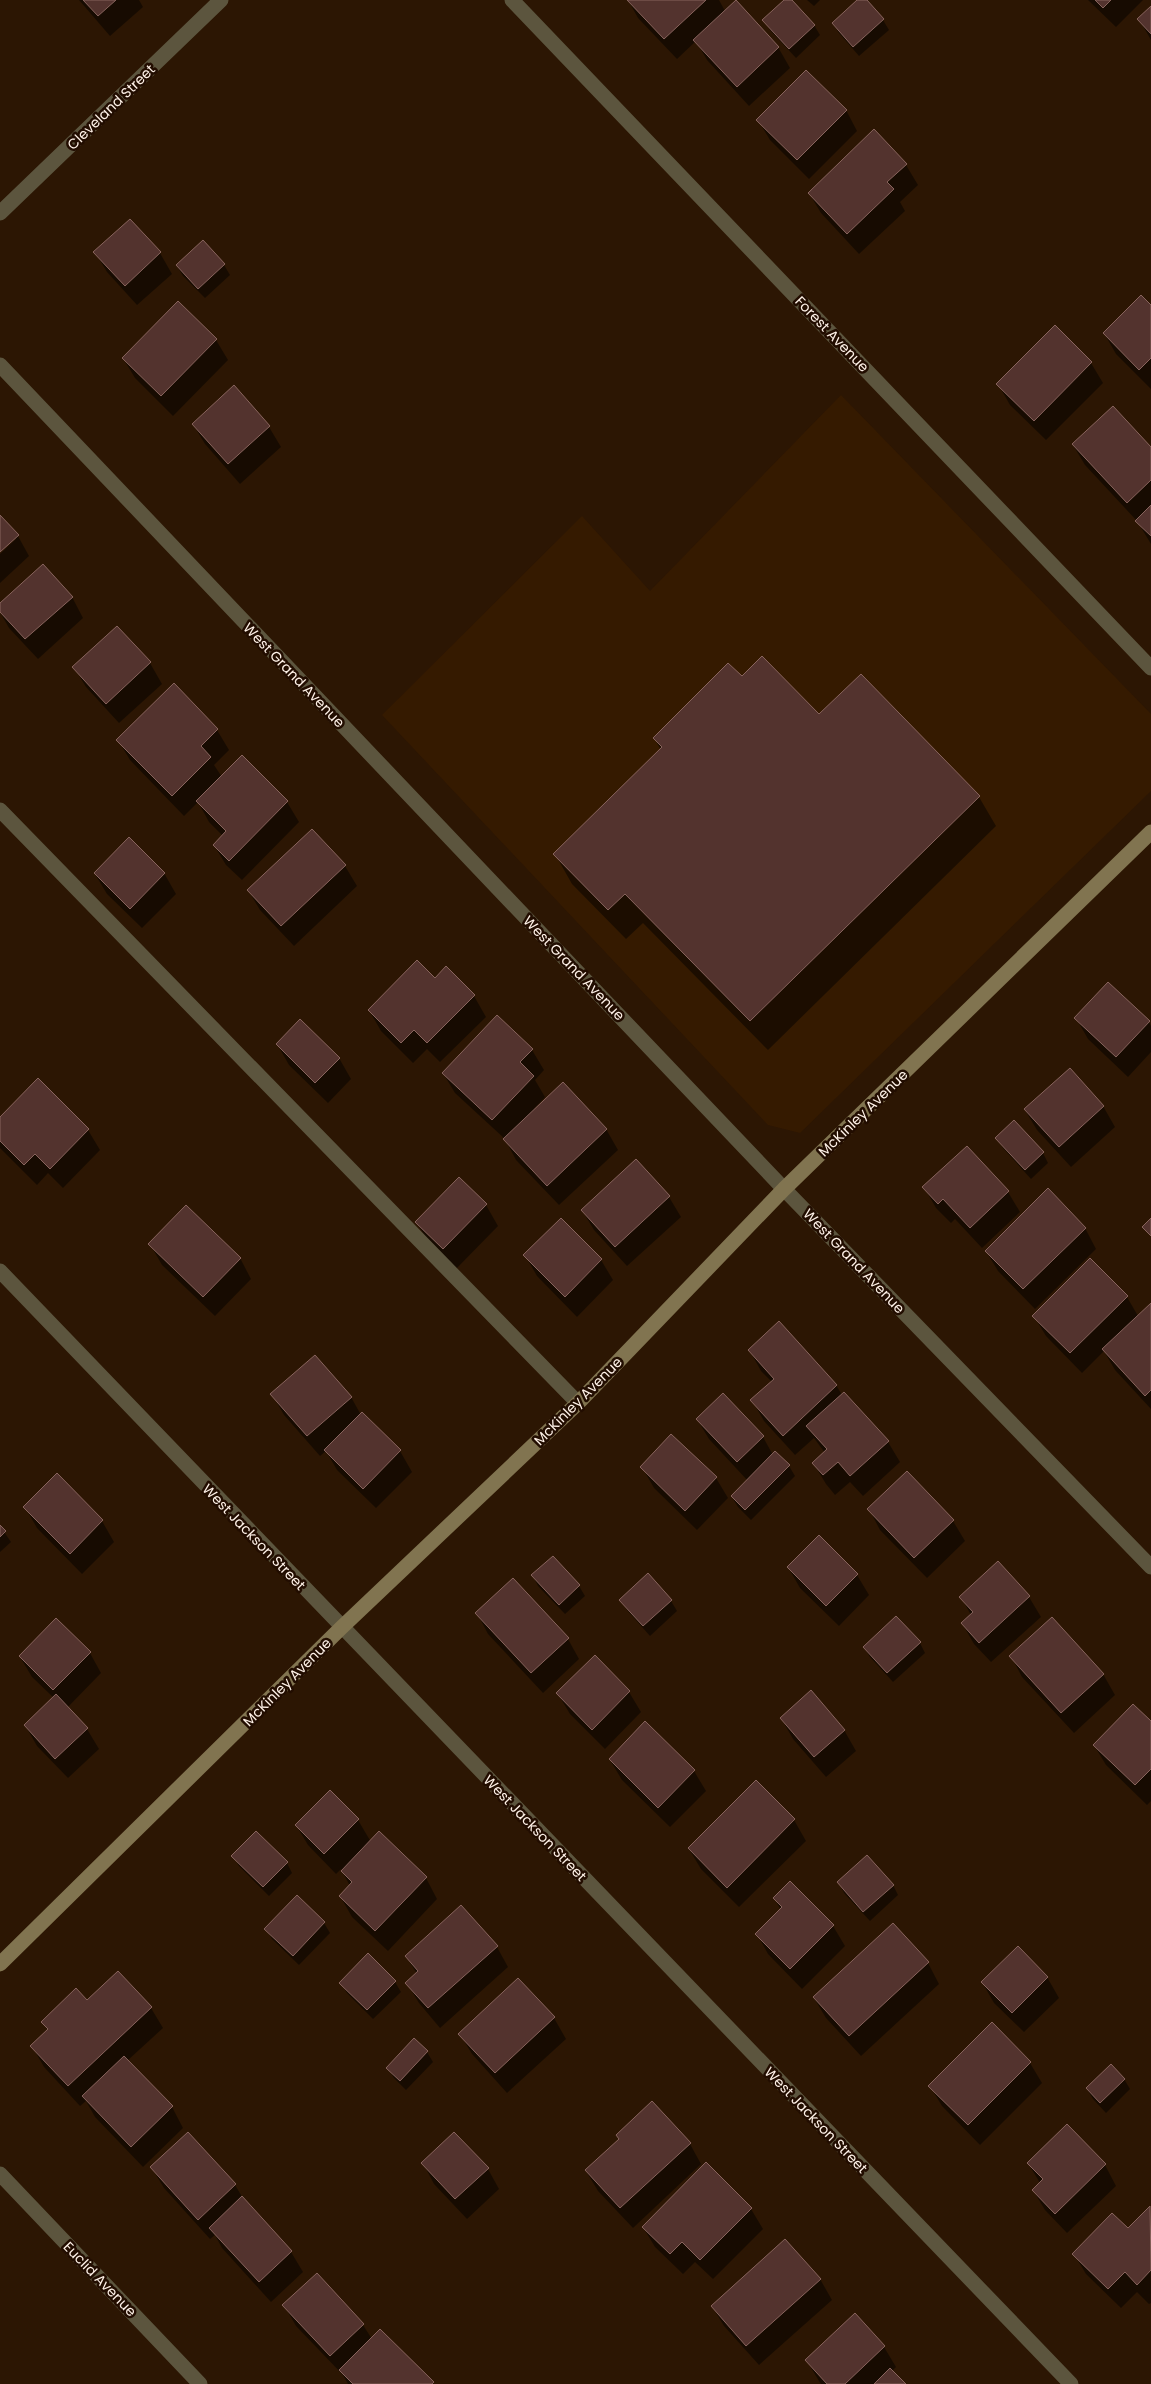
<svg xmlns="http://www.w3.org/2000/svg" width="1151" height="2384" font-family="Poppins,sans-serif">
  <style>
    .built { fill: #351a00 }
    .shadow { fill: #0007 }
    .building { fill: #53332e; stroke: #88645d }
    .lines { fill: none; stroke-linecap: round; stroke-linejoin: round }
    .lane { stroke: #5c553e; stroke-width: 15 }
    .street { stroke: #5c553e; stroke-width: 15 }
    .secondary { stroke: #817450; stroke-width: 15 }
    .labels { text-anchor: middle; stroke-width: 5; stroke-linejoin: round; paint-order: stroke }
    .street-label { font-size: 14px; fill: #fff2e8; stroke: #220d00 }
  </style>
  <rect width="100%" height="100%" fill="#2c1603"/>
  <path class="built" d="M841 395 1151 714V791L800 1133 768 1125 382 715 582 516 650 591Z"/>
  <path class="shadow" d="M79 0H139L143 7 110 36Z
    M628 0H719L725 11 778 47 790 68 749 106 707 60 696 41 677 59 638 18Z
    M786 0H791L814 25 820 35 796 58 770 30 764 20Z
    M807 0H820L814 6Z
    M859 0H865L883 20 889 30 859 56 839 33 833 23Z
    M1088 0H1143L1116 27Z
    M1151 8V40L1139 19Z
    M846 110 857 131 809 179 770 140 758 120Z
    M906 165 918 185 900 202 905 211 859 254 821 213 809 193Z
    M129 221 160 253 172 274 137 305 107 272 95 252Z
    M202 242 224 265 230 275 205 298 183 276 177 266Z
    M1151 307V389L1116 354 1104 333Z
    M216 340 228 360 173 416 135 378 123 358Z
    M1091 363 1103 383 1046 440 1010 405 998 384Z
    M234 387 269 427 281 447 240 484 205 444 193 424Z
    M1073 445 1151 449V544L1137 521 1085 465Z
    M0 517 18 536 29 556 0 583V554L16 539V536L0 550Z
    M72 597 83 618 38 659 9 628 0 612V605Z
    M117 627 150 663 162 684 119 723 86 687 74 667Z
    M742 677 979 797 996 826 768 1050 643 923 626 939 572 884 555 854 661 750 654 738Z
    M174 685 217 730 229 750 214 765 222 777 242 757 287 802 299 822 242 880 226 865 214 845 223 836 209 822 198 802 184 816 130 760 118 740Z
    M312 830 345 866 357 886 294 946 260 910 248 890Z
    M164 873 176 894 142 928 107 894 95 874Z
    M435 979 474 996 486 1017 440 1062 427 1049 413 1063 381 1031 369 1010Z
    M497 1016 532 1050 544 1070 535 1080 545 1097 534 1109 606 1129 618 1150 559 1205 516 1160 505 1139 455 1093 443 1073Z
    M1076 1018 1149 1022 1151 1026V1052L1128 1077 1088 1039Z
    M277 1044 339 1058 351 1079 328 1103 289 1065Z
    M38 1080 88 1130 100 1150 63 1188 48 1173 37 1185 0 1148V1119Z
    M1103 1106 1115 1127 1071 1167 1037 1130 1025 1110Z
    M997 1138 1043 1153 1048 1163 1031 1179 1003 1148Z
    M967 1147 1008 1192 1020 1212 982 1248 955 1219 951 1223 936 1208 924 1187Z
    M669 1197 681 1217 627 1266 594 1230 582 1210Z
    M486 1205 498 1226 456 1269 429 1243 417 1223Z
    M1085 1228 1096 1249 1035 1309 998 1271 986 1251Z
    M150 1244 240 1258 251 1279 215 1316 162 1265Z
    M525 1255 601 1260 613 1280 577 1317 537 1276Z
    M1127 1297 1138 1316 1151 1304V1409L1115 1370 1104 1351 1082 1373 1046 1336 1034 1316Z
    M750 1351 836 1385 842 1395 888 1442 900 1462 863 1496 850 1482 835 1495 826 1484 814 1464 825 1453 814 1438 795 1455 764 1421 752 1400 772 1382 761 1371Z
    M272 1394 351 1397 361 1415 400 1451 412 1472 376 1508 337 1470 326 1451 320 1456 284 1415Z
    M723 1394 763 1437 773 1455 789 1466 795 1476 751 1520 738 1507 732 1497 748 1481 709 1439 697 1419Z
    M642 1467 716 1478 728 1498 697 1530 654 1488Z
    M57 1475 102 1521 114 1542 82 1574 37 1528 25 1507Z
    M869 1509 953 1521 965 1541 927 1578 880 1530Z
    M0 1526 11 1542 0 1552Z
    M819 1537 857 1575 869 1595 839 1626 800 1588 788 1567Z
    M998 1563 1029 1597 1041 1617 991 1662 974 1644 962 1623 971 1615 961 1597Z
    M533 1576 579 1586 585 1596 565 1614 538 1586Z
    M621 1600 671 1601 677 1611 650 1636 627 1610Z
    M477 1613 568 1639 579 1659 543 1693 488 1634Z
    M920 1643 925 1653 893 1682 870 1657 864 1647Z
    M90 1653 101 1673 67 1708 87 1729 99 1749 68 1778 37 1746 25 1725 54 1698 32 1677 20 1657Z
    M1011 1656 1103 1674 1115 1695 1074 1733 1022 1677Z
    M629 1692 641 1712 605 1749 570 1714 558 1694Z
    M781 1718 844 1730 856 1751 826 1777 793 1739Z
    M1151 1723V1801L1147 1805 1106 1765 1094 1745Z
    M610 1760 694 1771 706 1791 670 1827 622 1780Z
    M756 1782 794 1820 806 1841 739 1907 701 1869 689 1849Z
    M358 1820 371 1842 426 1878 437 1899 388 1951 352 1917 340 1896 350 1886 341 1869 336 1874 308 1845 296 1825Z
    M233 1856 287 1863 292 1873 269 1896 239 1866Z
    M790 1882 833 1926 845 1946 802 1989 768 1954 757 1934 781 1910 774 1898Z
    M839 1882 893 1885 898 1895 870 1921 844 1893Z
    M324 1923 330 1933 299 1965 272 1939 266 1929Z
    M497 1947 508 1967 440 2028 419 2003 407 1983 417 1974 406 1956Z
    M928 1963 939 1984 861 2056 826 2018 814 1998Z
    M1047 1977 1059 1998 1024 2032 994 2003 982 1982Z
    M518 1980 554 2018 566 2039 507 2093 472 2054 460 2034Z
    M395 1982 401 1992 373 2019 347 1993 341 1983Z
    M87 2002 151 2008 163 2028 127 2061 172 2107 183 2128 143 2167 95 2117 86 2101 80 2106 44 2067 32 2046 48 2031 43 2022Z
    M427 2052 433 2062 406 2090 394 2078 388 2068Z
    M1030 2063 1042 2083 980 2145 942 2106 930 2086Z
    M1124 2079 1130 2089 1106 2113 1093 2099 1087 2089Z
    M188 2134 235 2185 244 2200 291 2252 303 2272 271 2302 222 2248 215 2235 210 2239 164 2188 152 2168Z
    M620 2140 690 2144 701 2164 633 2228 598 2191 586 2171Z
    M423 2163 488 2169 499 2189 467 2219 434 2184Z
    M1028 2163 1105 2165 1116 2186 1067 2233 1045 2210 1033 2190 1040 2183Z
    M1150 2208 1151 2303 1149 2304 1137 2292 1121 2308 1086 2274 1074 2254 1128 2230Z
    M751 2209 763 2229 713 2279 695 2262 683 2274 655 2247 643 2227Z
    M820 2279 832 2300 759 2365 724 2326 712 2306Z
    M284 2305 363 2325 372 2339 434 2384H348L343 2375 296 2326Z
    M855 2315 884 2347 896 2367 892 2371 904 2384H821L819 2381 807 2361Z"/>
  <path class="building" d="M83 0H116L98 16Z
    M627 0H706L664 39Z
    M736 0 779 47 737 87 693 40Z
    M784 0H792L815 25 789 49 762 20Z
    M857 0H867L884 19 853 47 832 23Z
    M1095 0H1111L1103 8Z
    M1151 6V34L1137 19Z
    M806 70 847 110 797 160 756 120Z
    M874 129 907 164 887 182 894 189 847 234 808 193Z
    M130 219 161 252 125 286 93 252Z
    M203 240 225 264 198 289 176 265Z
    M1141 295 1151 305V358L1139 370 1103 333Z
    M178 301 217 339 161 396 122 358Z
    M1055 325 1092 362 1034 421 996 384Z
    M234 385 270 426 228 464 192 424Z
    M1113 406 1151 447V480L1127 503 1072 444Z
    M1151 505V536L1135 521Z
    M0 515 19 535 0 552Z
    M43 564 73 597 25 639 0 612V603Z
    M117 626 151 662 106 704 72 667Z
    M762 656 819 714 861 674 980 796 750 1021 625 894 608 910 553 854 662 747 653 738 728 663 742 676Z
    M174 683 218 729 201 746 211 757 172 796 116 740Z
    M242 755 288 801 229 861 213 845 226 831 196 801Z
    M312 829 346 865 281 926 247 890Z
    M129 837 165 873 130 909 94 873Z
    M417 960 435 978 446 966 475 995 427 1043 414 1030 401 1043 368 1010Z
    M1108 982 1150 1021 1116 1057 1074 1018Z
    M497 1015 533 1049 520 1062 534 1076 492 1120 442 1073Z
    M300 1019 340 1058 315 1083 276 1044Z
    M1070 1068 1104 1106 1059 1147 1024 1109Z
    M38 1078 89 1129 50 1169 35 1154 24 1165 0 1141V1117Z
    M563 1082 607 1129 547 1186 503 1139Z
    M1014 1120 1044 1152 1025 1170 995 1138Z
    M967 1146 1009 1191 970 1228 943 1199 938 1204 922 1187Z
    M636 1159 670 1196 615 1247 581 1210Z
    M459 1177 487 1204 443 1249 415 1222Z
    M1048 1188 1086 1228 1023 1289 985 1251Z
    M186 1205 241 1258 203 1297 148 1244Z
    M561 1218 602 1259 565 1297 523 1255Z
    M1151 1218V1236L1142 1227Z
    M1090 1258 1128 1296 1070 1353 1032 1316Z
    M1151 1303V1390L1145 1396 1102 1349Z
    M779 1321 837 1385 783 1436 750 1400 774 1379 748 1350Z
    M315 1355 352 1397 307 1436 270 1394Z
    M844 1392 889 1441 850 1476 838 1462 823 1475 812 1463 827 1449 806 1426Z
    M723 1393 764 1436 737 1462 696 1419Z
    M362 1412 401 1450 363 1489 324 1450Z
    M671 1434 717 1477 685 1511 640 1467Z
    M775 1451 790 1465 745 1510 731 1496Z
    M907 1471 954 1520 914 1558 867 1509Z
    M57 1473 103 1520 70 1554 23 1507Z
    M0 1525 6 1531 0 1537Z
    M819 1535 858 1574 826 1606 787 1567Z
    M553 1556 580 1585 559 1605 531 1575Z
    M998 1561 1030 1596 979 1643 961 1623 973 1612 959 1597Z
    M648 1573 672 1600 643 1626 619 1600Z
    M513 1578 569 1638 531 1673 475 1613Z
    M896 1616 921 1642 887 1673 863 1647Z
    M1052 1617 1104 1674 1061 1713 1009 1656Z
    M56 1618 91 1652 53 1690 19 1656Z
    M595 1655 630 1691 592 1730 556 1693Z
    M811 1690 845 1730 814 1757 780 1718Z
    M56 1694 88 1728 55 1759 24 1725Z
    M1133 1704 1151 1721V1769L1135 1785 1093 1745Z
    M645 1721 695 1770 658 1808 609 1759Z
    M756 1780 795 1819 727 1888 688 1848Z
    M330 1790 359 1819 324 1854 295 1825Z
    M256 1831 288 1862 263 1887 231 1856Z
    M379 1831 427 1877 375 1931 339 1896 352 1882 341 1871Z
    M867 1855 894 1885 863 1912 837 1882Z
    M790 1881 834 1925 790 1969 755 1934 782 1907 773 1898Z
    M297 1895 325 1922 293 1956 264 1929Z
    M461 1905 498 1946 428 2008 405 1983 418 1971 405 1956Z
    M893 1923 929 1962 849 2036 813 1997Z
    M1018 1946 1048 1977 1012 2013 981 1982Z
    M368 1953 396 1981 367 2010 339 1983Z
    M118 1971 152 2007 68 2086 30 2046 48 2029 41 2022 76 1988 87 2000Z
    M518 1978 555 2017 495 2073 458 2034Z
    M992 2022 1031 2062 968 2125 928 2086Z
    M414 2038 428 2051 400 2081 386 2068Z
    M124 2056 173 2106 131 2147 82 2096Z
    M1111 2064 1125 2079 1100 2103 1086 2088Z
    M652 2101 691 2143 620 2208 585 2170 619 2139 616 2135Z
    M1067 2124 1106 2164 1055 2214 1032 2190 1043 2179 1027 2163Z
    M188 2132 236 2184 198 2220 150 2167Z
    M454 2132 489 2168 455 2199 421 2163Z
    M706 2162 752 2208 700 2260 682 2242 670 2254 642 2227Z
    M242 2196 292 2251 259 2282 209 2228Z
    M1150 2206 1151 2270 1137 2285 1125 2272 1108 2289 1072 2254 1112 2213 1128 2228Z
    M785 2239 821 2279 746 2346 711 2306Z
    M317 2273 364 2324 330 2356 282 2305Z
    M855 2313 885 2346 845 2384H827L805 2360Z
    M380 2329 434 2382 432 2384H353L339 2370Z
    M890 2368 906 2384H874Z"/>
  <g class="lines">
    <path class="lane" d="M0 810 578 1403"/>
    <path class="street" d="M512 0 1151 668
      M0 213 221 0
      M0 365 784 1189 1151 1567
      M0 1271 1071 2384
      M0 2174 200 2384"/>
    <path class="secondary" d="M0 1964 341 1628 578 1403 784 1189 1151 832"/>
  </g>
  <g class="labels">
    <g class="street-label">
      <text transform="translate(111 107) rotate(-44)" y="5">Cleveland Street</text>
      <text transform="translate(832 334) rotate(46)" y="5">Forest Avenue</text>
      <text transform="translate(294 675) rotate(46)" y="5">West Grand Avenue</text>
      <text transform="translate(574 968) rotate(46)" y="5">West Grand Avenue</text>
      <text transform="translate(863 1113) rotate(-44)" y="5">McKinley Avenue</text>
      <text transform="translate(854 1261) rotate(46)" y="5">West Grand Avenue</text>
      <text transform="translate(578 1401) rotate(-45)" y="5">McKinley Avenue</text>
      <text transform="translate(254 1537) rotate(46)" y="5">West Jackson Street</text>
      <text transform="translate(287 1682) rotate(-45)" y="5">McKinley Avenue</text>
      <text transform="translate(535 1828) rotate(46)" y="5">West Jackson Street</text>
      <text transform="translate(816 2120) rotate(46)" y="5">West Jackson Street</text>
      <text transform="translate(100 2279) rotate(46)" y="5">Euclid Avenue</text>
    </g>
  </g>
</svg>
